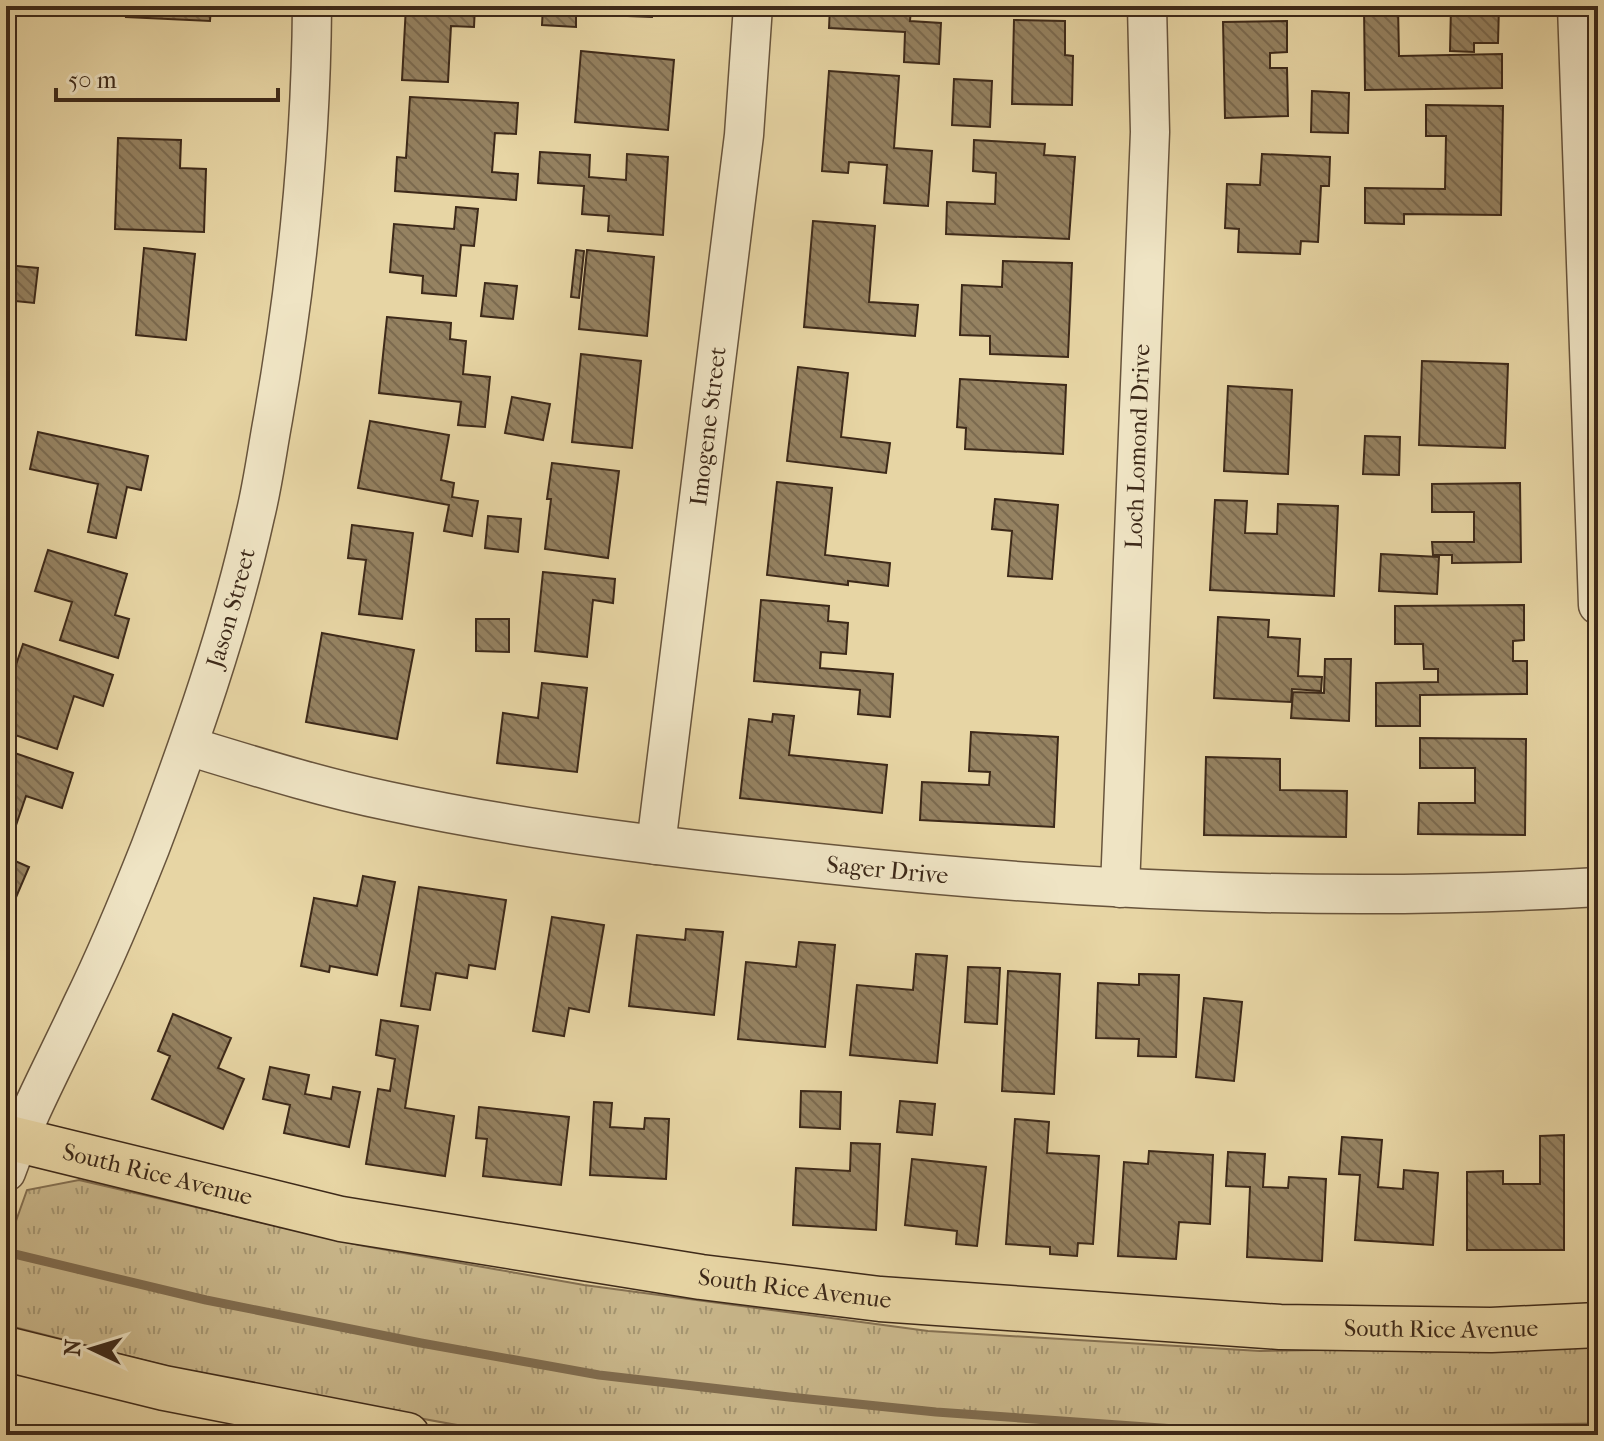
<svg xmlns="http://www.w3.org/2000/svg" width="1604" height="1441" font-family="'IM FELL French Canon',serif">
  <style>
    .grass { fill: url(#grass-tufts); stroke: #847052; stroke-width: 2 }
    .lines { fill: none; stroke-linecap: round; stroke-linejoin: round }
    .stream { stroke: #806d50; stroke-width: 9 }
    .building { fill: url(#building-back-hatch); stroke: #3d2919; stroke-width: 2 }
    .minor-casing { stroke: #68543c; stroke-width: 41 }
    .major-casing { stroke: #3d2919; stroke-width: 47 }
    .minor { stroke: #efe4c4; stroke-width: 38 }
    .major { stroke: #e7d5a4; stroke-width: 44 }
    .labels { text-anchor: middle; stroke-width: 7; stroke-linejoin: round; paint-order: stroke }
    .street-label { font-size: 24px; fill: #3d2919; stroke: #efe4c4 }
  </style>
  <defs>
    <pattern id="grass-tufts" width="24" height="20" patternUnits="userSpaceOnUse" patternTransform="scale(2)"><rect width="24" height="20" fill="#cab88c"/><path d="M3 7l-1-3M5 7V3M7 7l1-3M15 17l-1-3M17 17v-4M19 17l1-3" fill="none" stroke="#a59672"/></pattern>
    <pattern id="building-back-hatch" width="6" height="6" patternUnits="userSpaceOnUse" patternTransform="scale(2)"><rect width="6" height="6" fill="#958261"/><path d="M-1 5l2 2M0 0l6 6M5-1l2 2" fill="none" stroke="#7b6a4f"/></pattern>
  </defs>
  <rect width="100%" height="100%" fill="#e7d5a4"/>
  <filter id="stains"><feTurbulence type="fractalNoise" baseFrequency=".0025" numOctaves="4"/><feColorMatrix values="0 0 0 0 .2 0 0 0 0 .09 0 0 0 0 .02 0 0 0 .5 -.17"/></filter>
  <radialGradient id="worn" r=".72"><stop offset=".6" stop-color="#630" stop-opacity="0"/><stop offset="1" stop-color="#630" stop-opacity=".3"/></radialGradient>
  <path class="grass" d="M79 1180 359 1245 584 1285 928 1331 1260 1351 1598 1346V1435H512L253 1388 6 1325V1249L27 1190Z"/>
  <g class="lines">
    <path class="stream" d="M6 1252 206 1300 421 1343 599 1375 789 1397 936 1412 1218 1432 1598 1427"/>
  </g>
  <path class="building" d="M127 6H211L210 21 126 17Z
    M406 6H475L474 27 451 26 448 82 402 80Z
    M543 6H653L652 17 576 14V27L542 25Z
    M830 6 911 8 910 21 941 23 939 64 904 62 905 32 829 28Z
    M1364 6H1398L1399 56 1502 54V88L1365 90Z
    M1451 6H1499L1498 43H1474V52L1450 51Z
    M1014 20 1065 21V55L1073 56 1072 105 1012 104Z
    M1287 21V52L1270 53V68H1287L1288 116 1225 118 1223 22Z
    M581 51 674 60 668 130 575 122Z
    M829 71 899 76 894 148 932 151 928 206 884 203 887 165 849 162 848 173 822 171Z
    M954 79 992 81 990 127 952 125Z
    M1312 91 1349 93 1348 133 1311 132Z
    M410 97 518 103 516 134 495 133 492 172 518 174 516 200 395 191 397 157 406 158Z
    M1426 105 1503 106 1501 215 1404 214V224L1365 223V188L1445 189 1446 136H1426Z
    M118 138 181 140 180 168 206 169 204 232 115 229Z
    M974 140 1045 144 1044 155 1075 157 1069 239 946 234 947 202 995 204 996 173 973 171Z
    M540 152 590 155 589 177 626 180 627 154 668 157 663 235 608 231 609 216 582 214 584 186 538 183Z
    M1262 154 1330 157 1329 186H1321L1318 242 1301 241 1300 254 1238 252 1239 229 1225 228 1227 184 1260 185Z
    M456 207 478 209 474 246 461 245 456 296 422 293 423 276 390 272 394 224 454 229Z
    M813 221 875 226 869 302 918 305 915 336 804 327Z
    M144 248 195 254 186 340 136 335Z
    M576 250 584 251 579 298 571 297Z
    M587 250 654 257 647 336 579 329Z
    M1003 261 1072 263 1068 357 990 354V336L960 335 962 285 1002 287Z
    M6 265 38 268 34 303 6 300Z
    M485 283 517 286 513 319 481 316Z
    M387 317 451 323 450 339 466 341 463 374 490 377 485 427 458 425 461 402 379 393Z
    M581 354 641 361 632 448 572 442Z
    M1422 361 1508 364 1505 448 1419 445Z
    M798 367 848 373 841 437 890 443 886 473 787 461Z
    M960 379 1066 385 1063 454 965 449 966 428 957 427Z
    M1228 386 1292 390 1288 474 1224 471Z
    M512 397 550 404 543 440 505 433Z
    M370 421 449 435 441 480 454 483 452 497 478 501 472 536 444 531 449 505 358 488Z
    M38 432 148 456 141 490 127 487 116 538 88 532 98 484 30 469Z
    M1365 436 1400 437 1399 475 1363 474Z
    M552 463 619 471 608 558 545 549 551 499H547Z
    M777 482 832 488 825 555 890 563 888 586 848 581V585L767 575Z
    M1520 483 1521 562 1452 563V555H1433L1432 542H1474V512H1432V484Z
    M995 499 1058 505 1052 579 1008 576 1012 531 992 529Z
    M1215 500 1247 501 1245 533 1277 534 1278 504 1338 506 1334 596 1210 590Z
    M488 516 521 519 518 552 485 548Z
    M352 525 413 533 402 619 359 614 366 560 348 558Z
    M48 550 127 574 115 615 129 619 118 658 60 640 72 602 35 591Z
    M1381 554 1439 557 1437 594 1379 591Z
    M543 572 615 579 613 603 593 600 587 657 535 651Z
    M761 600 829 606 828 621 848 623 846 654 821 652 820 668 893 674 890 717 858 714 860 690 754 681Z
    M1524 605V640L1513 641V661H1527V694L1420 695V726H1376V683L1438 682V669H1424L1423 644H1395V606Z
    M1218 617 1269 620 1268 637 1300 639 1298 676 1322 677 1321 691 1292 689 1291 702 1214 698Z
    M476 619H509V652L476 651Z
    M322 633 414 650 397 739 306 722Z
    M23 644 113 675 103 706 74 696 57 749 6 732V695Z
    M1325 659H1351L1349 721 1291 718 1293 692 1324 693Z
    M542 683 587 688 577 772 497 763 503 713 538 718Z
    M773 714 794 716 789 755 887 765 882 813 740 798 749 719 772 722Z
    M971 732 1058 737 1054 827 920 820 922 782 989 785 990 772 969 771Z
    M1420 738 1526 739 1525 835 1418 834 1419 803H1475V768H1420Z
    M6 750 73 773 62 808 26 796 12 837 6 835Z
    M1206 757 1280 759V790L1347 791 1346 837 1204 835Z
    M6 857 29 867 14 902 6 899Z
    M363 876 395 882 377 975 330 966 329 972 301 966 314 898 357 906Z
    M419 887 506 900 495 969 469 965 467 978 436 973 430 1010 401 1006Z
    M552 917 604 925 589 1012 569 1008 564 1036 533 1031Z
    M686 929 723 932 714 1015 629 1006 637 935 685 940Z
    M799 942 835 945 825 1047 738 1039 746 962 796 967Z
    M916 954 947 956 937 1063 850 1055 857 985 913 990Z
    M968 967 1000 968 997 1024 965 1022Z
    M1008 971 1060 974 1054 1094 1002 1091Z
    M1139 974 1179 975 1176 1057 1138 1056 1139 1039 1096 1038 1098 983 1139 985Z
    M1204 998 1242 1002 1234 1081 1196 1077Z
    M173 1014 231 1038 218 1068 244 1079 223 1129 152 1099 170 1056 158 1051Z
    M381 1020 418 1026 405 1108 454 1116 445 1176 366 1164 378 1089 390 1091 395 1059 376 1055Z
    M270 1067 309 1075 305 1094 331 1099 333 1087 360 1092 349 1147 284 1133 290 1105 263 1099Z
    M801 1091 841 1092 840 1129 800 1127Z
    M900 1101 935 1104 932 1135 897 1132Z
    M594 1102 612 1103 610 1127 644 1129 645 1118 669 1119 666 1179 590 1175Z
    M479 1107 569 1117 561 1185 483 1176 487 1139 476 1138Z
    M1015 1119 1049 1122 1047 1153 1099 1156 1093 1244 1078 1243 1077 1256 1050 1254V1247L1006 1244Z
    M1564 1135V1250H1467V1172L1503 1171V1184H1540V1136Z
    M1342 1137 1382 1140 1378 1187 1403 1189 1404 1170 1438 1173 1433 1245 1355 1240 1360 1175 1339 1174Z
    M851 1143 880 1144 876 1230 793 1225 796 1168 850 1171Z
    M1149 1151 1213 1155 1210 1224 1179 1222 1176 1259 1118 1256 1124 1162 1148 1164Z
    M1228 1152 1265 1154 1263 1187 1288 1188 1289 1177 1326 1179 1322 1261 1247 1257 1250 1187 1226 1186Z
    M912 1159 986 1167 977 1246 956 1244 957 1231 905 1225Z"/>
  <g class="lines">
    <g class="minor-casing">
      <g id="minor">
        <path d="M1577 6 1598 605"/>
        <path id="s1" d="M188 746C254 766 320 787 388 801 532 832 680 849 827 864 1082 891 1341 903 1598 887"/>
        <path id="s2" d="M656 845 744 135 753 6"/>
        <path id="s3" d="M1120 888 1150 132 1147 6"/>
        <path id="s4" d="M6 1172C27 1114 56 1061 82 1005 107 954 129 901 150 848 191 740 230 629 255 516 263 484 267 451 273 419 297 283 311 145 312 6"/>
      </g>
    </g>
    <g class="major-casing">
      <g id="major">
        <path id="s5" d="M6 1137 341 1219 701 1277 880 1299 1280 1327 1491 1330 1598 1325"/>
        <path d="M6 1349 164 1388 407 1435"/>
      </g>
    </g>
    <use href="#minor" class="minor"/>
    <use href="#major" class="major"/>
  </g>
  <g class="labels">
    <g class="street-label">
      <text dy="8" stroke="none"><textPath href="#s2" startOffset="422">Imogene Street</textPath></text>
      <text dy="8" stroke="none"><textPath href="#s3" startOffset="442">Loch Lomond Drive</textPath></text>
      <text dy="8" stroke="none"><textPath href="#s4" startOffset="608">Jason Street</textPath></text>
      <text dy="8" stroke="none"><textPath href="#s1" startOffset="712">Sager Drive</textPath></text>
      <text dy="8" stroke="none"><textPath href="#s5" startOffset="156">South Rice Avenue</textPath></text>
      <text dy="8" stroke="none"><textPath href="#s5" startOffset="804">South Rice Avenue</textPath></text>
      <text dy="8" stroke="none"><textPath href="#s5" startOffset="1452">South Rice Avenue</textPath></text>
    </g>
  </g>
  <rect width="1604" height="1441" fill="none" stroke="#e7d5a4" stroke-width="32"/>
  <rect x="8" y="8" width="1588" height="1425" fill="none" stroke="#3d2919" stroke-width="4"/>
  <rect x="16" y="16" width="1572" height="1409" fill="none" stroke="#3d2919" stroke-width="2"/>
  <g transform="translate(92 1349) rotate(274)" stroke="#efe4c4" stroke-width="6" paint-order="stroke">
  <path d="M0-6L14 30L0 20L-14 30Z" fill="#3d2919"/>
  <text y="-12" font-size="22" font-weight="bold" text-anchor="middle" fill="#3d2919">N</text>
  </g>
  <path d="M56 88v12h222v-12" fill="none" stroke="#3d2919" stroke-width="4"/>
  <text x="68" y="88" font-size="24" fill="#3d2919" stroke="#efe4c4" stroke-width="6" paint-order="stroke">50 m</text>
  <rect width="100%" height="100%" filter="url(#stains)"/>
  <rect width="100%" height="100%" fill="url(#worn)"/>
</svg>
